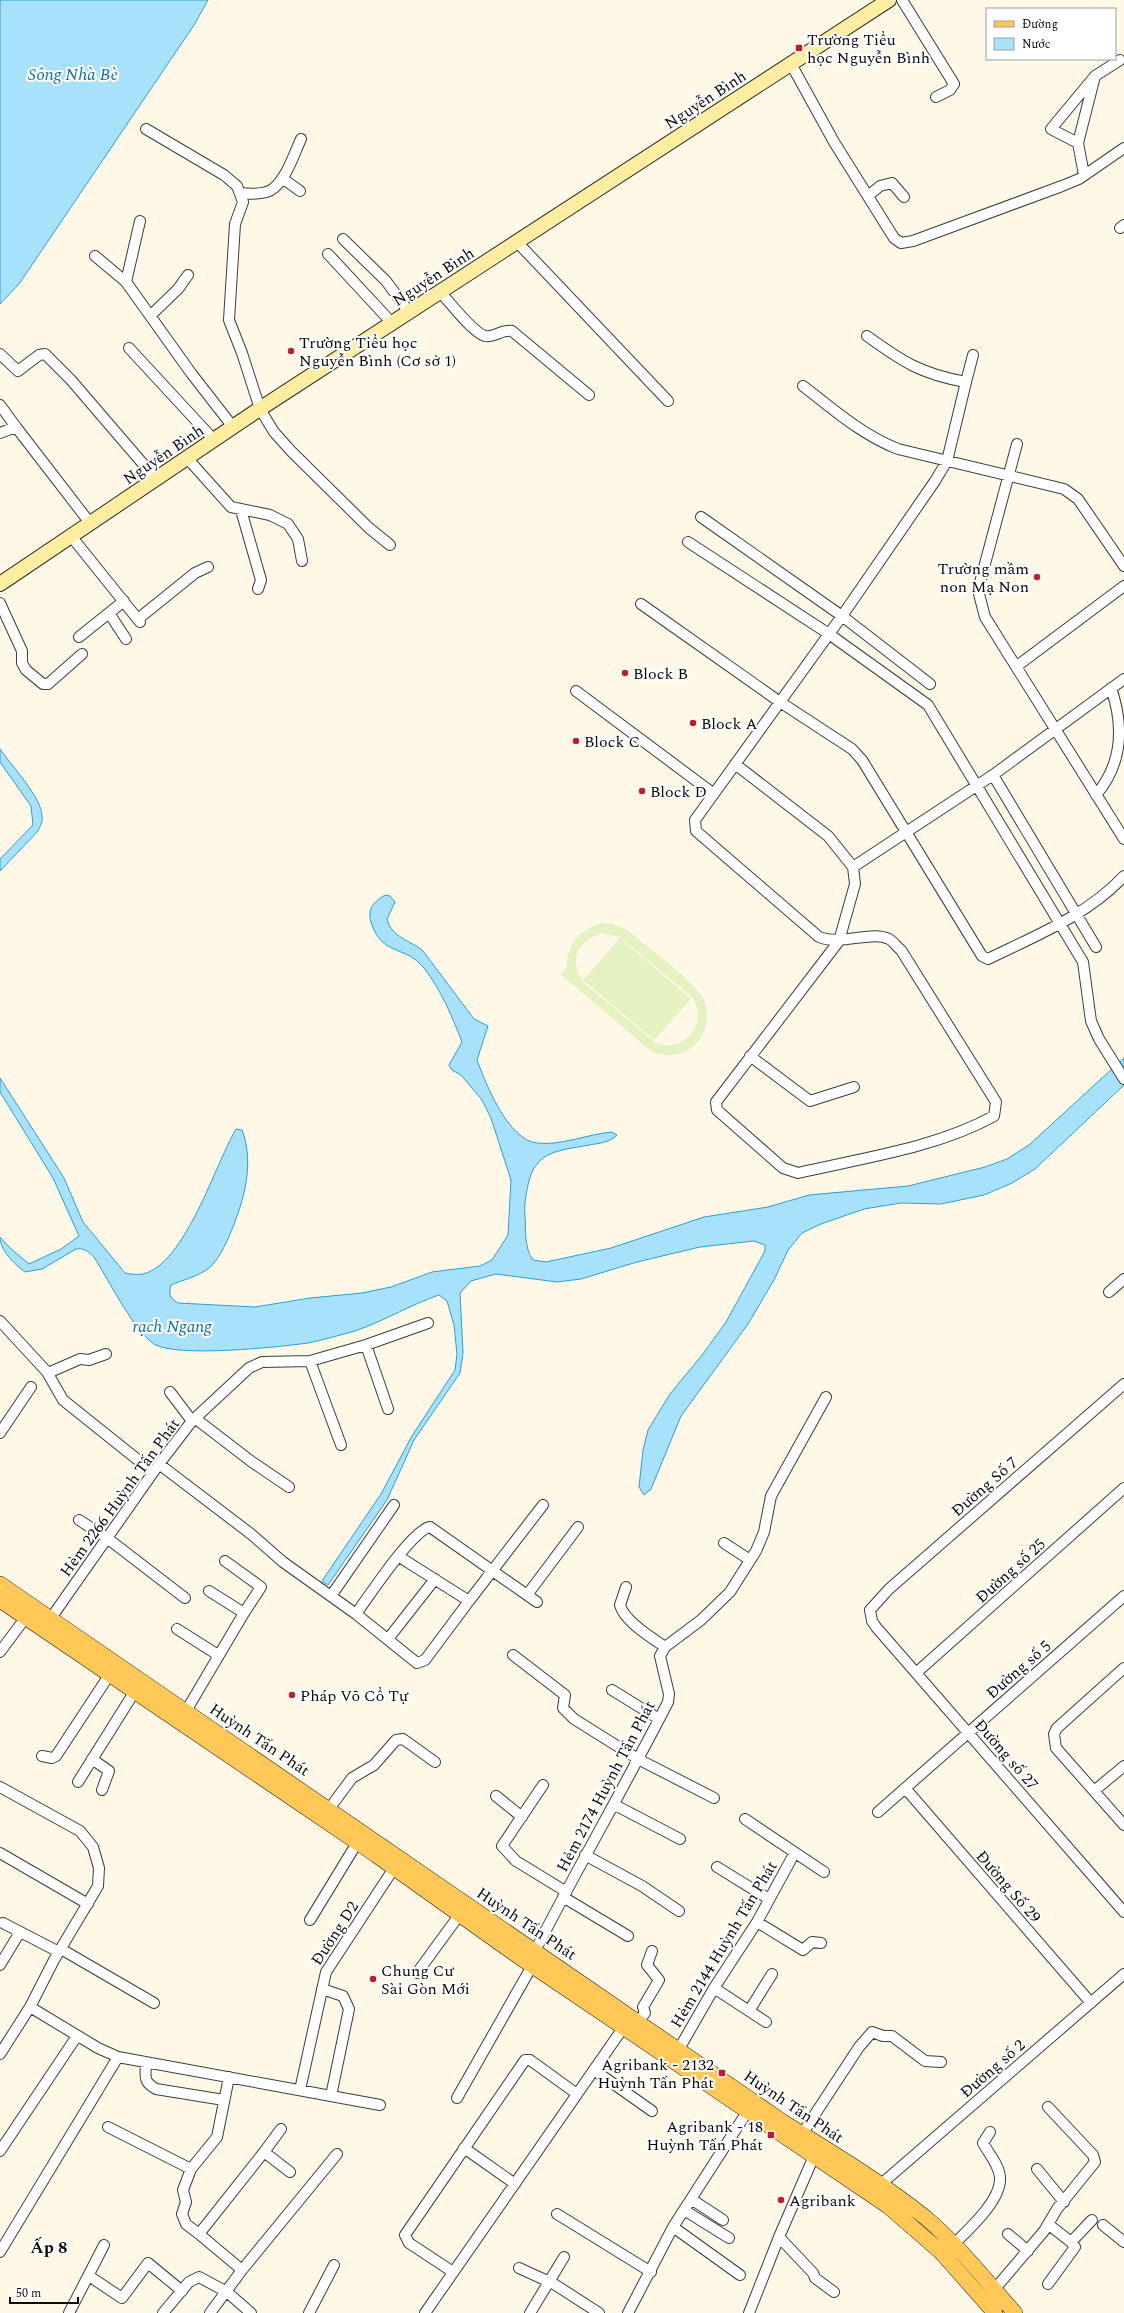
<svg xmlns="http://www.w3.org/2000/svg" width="1124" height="2313" font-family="Spectral,serif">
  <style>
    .pitch { fill: #e5f1c1; fill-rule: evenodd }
    .water { fill: #a8e2fa; stroke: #2a9fd5 }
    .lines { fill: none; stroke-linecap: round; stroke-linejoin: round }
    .street-casing { stroke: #3d3d3d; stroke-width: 12 }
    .secondary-casing { stroke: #2c2c2c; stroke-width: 16 }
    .primary-casing { stroke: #1b1b1b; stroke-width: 16 }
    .street { stroke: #fff; stroke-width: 10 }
    .secondary { stroke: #ffeda2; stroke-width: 14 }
    .primary { stroke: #ffc857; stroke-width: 15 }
    .poi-dot { fill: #c11b31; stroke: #fff; stroke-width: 1.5 }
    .labels { text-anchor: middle; stroke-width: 4; stroke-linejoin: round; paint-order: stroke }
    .poi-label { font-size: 16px; fill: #0a0a0a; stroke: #fff; text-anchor: start }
    .street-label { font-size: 16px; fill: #0a0a0a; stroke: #fff }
    .water-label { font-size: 17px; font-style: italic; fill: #0d6da1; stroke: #fff }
    .neighbourhood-label { font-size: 17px; font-weight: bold; fill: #0a0a0a; stroke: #fff }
  </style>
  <rect width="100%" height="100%" fill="#fff8e7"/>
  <path class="pitch" d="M601 923 613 924 626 929C642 942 696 983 703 998 711 1015 707 1037 691 1048 678 1057 665 1057 651 1051L560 974 567 967C567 943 579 931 601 923ZM601 933 620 937 693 998C708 1024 686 1052 657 1044L584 983C568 960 577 942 601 933Z
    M620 938 691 999 654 1040 583 980Z"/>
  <path class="water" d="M0 0H208L194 25 19 284 0 304Z
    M0 749C11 765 42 798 42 816 43 822 40 826 38 831L0 871V859L33 825 31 806 0 762Z
    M385 895 390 896 395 902 387 919C392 938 410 940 423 951L474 1019 488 1026 477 1060C486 1084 508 1140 537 1143 561 1146 588 1134 612 1132L617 1135C609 1143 600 1143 589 1145 559 1151 535 1150 528 1185 526 1195 524 1204 525 1215 526 1230 524 1248 533 1260L546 1262 611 1248 704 1217 768 1207 809 1195 908 1186 985 1167 1007 1159 1029 1145 1124 1058V1085L1035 1169 1012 1183 984 1195 941 1204 901 1203 864 1209 821 1224 802 1233 788 1250 774 1280 748 1324 681 1416 651 1489 644 1495 639 1487 643 1450 648 1430 670 1394 703 1354 726 1322 765 1251V1245L754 1241 700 1247 637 1262 581 1279 557 1282 496 1274 471 1281 460 1293 463 1353 460 1373 414 1440 387 1500 328 1585 322 1581 381 1494 412 1436 455 1370 457 1354 454 1325 447 1301 439 1295C410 1305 384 1321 355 1331 340 1335 323 1340 308 1343 279 1347 176 1358 154 1344 134 1331 108 1279 94 1257 88 1251 84 1248 76 1249L42 1269 25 1272C15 1265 0 1250 0 1237L10 1248 29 1264 61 1249 79 1236 53 1178 0 1092V1078L64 1178 83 1222 125 1273C130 1274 137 1275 143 1274 185 1264 215 1165 236 1129L242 1130C249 1148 249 1169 245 1188 241 1208 225 1255 209 1268 199 1276 183 1280 171 1285 169 1294 169 1298 178 1303L255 1307 310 1298 362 1293 391 1287 432 1272 480 1266 492 1260 508 1235 511 1180 491 1118 482 1100 461 1075 452 1070 449 1065 462 1042C452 1016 441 990 424 968 404 944 382 957 371 922 367 908 374 902 385 895Z"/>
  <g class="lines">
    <g class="street-casing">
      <path id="street" d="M902 0 954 84 950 90 936 97
        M791 64 834 142 894 238 901 243 913 241 1062 186 1079 179 1124 148
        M1095 76 1120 60
        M146 129 224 175 237 186 243 202 235 224 229 320 242 353 260 409 274 432 291 451 369 528 390 545
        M1078 143 1051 129 1095 76 1078 143 1084 175
        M282 178 300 191
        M241 193C250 194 266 195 274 188 287 177 294 154 301 139
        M868 196 880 186 892 183 904 197
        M1120 228 1124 225
        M343 239 386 281 409 312
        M517 242 668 401
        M328 254 392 323
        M95 256 126 282 191 373 233 427
        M126 282 140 221
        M440 292C450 302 472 332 485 336 494 338 502 329 512 331L589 395
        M150 316 178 289 188 275
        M129 348 214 440
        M0 354 18 371 39 355 45 354 71 380 156 479
        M966 382 973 355
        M803 386C833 409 862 435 898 449L1064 489 1078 499 1124 566
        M0 405 16 427
        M0 433 16 427 90 523
        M1017 444 978 590 985 617 1124 839
        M187 458 231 507 270 515 288 524 298 539 302 561
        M241 510 261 580 258 589
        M701 517 842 616 930 684
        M71 536 140 622
        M688 542 829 634 928 705 1083 962 1091 1021 1099 1039 1124 1079
        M0 603 22 651V663L26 670 43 684H48L82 654
        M641 604 780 702 852 749 862 760 982 956 988 959C1035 936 1088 915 1124 876
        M109 613 126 639
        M138 619 195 573 208 567
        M79 637 124 601
        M1017 666 1124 586
        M576 691 714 794
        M735 764 828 836 853 867 855 884 839 941 716 1102 717 1110 783 1168 798 1173C862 1158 936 1148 994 1116L996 1102 901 950C897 947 893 941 889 939 872 930 842 946 819 937L696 831 695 820 842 616 935 481 947 461 966 382C921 374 903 362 867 336
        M993 775 1096 947
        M1096 795C1123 763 1124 726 1111 688
        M853 867 993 775 1124 679
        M750 1056 810 1101 854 1087
        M1109 1292 1124 1279
        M0 1321 47 1372 63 1400 153 1472
        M366 1345 388 1409
        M310 1361 341 1445
        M48 1373 80 1359 89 1360 106 1354
        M1124 1384 889 1589 870 1610 872 1621 876 1627 1124 1912
        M170 1392 192 1421
        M196 1419 252 1462 289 1487
        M0 1433 31 1387
        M159 1464 251 1534 283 1562 356 1614 417 1663 425 1660 469 1601
        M79 1520 107 1538 185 1598
        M724 1543 750 1560
        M398 1556 469 1601 543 1505
        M225 1561 261 1587 244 1613
        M626 1587 620 1605C624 1621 652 1638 665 1647
        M527 1595 578 1527
        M331 1596 394 1505
        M356 1614C369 1596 412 1530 430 1527L537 1602
        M51 1618 159 1464 192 1421 249 1368 262 1362 310 1361 366 1345 428 1323
        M177 1629 218 1655
        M388 1639 435 1579
        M0 1652 26 1617
        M513 1655 565 1695 563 1708 574 1719 638 1759 714 1798
        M1124 1668 1057 1728 1054 1734 1056 1748 1124 1825
        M916 1673 1124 1488
        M612 1690 659 1719
        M186 1711 244 1613 209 1591
        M42 1756 52 1758 56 1756 110 1674
        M92 1759 109 1771 102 1790
        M78 1782 135 1691
        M543 1785 502 1846 516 1861 565 1891
        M0 1787 80 1831 93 1847 99 1868 98 1886 54 1960 30 2007 0 2054
        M905 1788 1091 2003
        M1094 1791 1124 1766
        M496 1796 522 1817
        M615 1805 680 1839
        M329 1809 352 1778 374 1765 396 1740 403 1739 435 1762
        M878 1812 1124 1596
        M745 1819 824 1872
        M0 1853 88 1904
        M585 1855 642 1886 679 1911
        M717 1867 769 1899
        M563 1897 628 1936
        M310 1920 357 1843
        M757 1922 803 1950 812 1942 821 1943
        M3 1923 59 1952
        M61 1949 154 2003
        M535 1951C578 1867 625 1786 668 1702L669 1694 660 1656 665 1647 701 1620 730 1592 756 1551 764 1532 771 1496 826 1397
        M0 1965 20 1932
        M417 1973 460 1914
        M714 1988 766 2022
        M30 2007 98 2048 118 2057 331 2096 349 2009 343 1996 322 1989
        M749 2011 772 1974
        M639 2021 645 2013 643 2007 659 1980 647 1965 652 1951
        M679 2049 714 1988 757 1922 794 1854
        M146 2062C146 2076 142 2081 156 2089L224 2100
        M594 2070 652 2111
        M300 2090 326 1972 394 1868
        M331 2096 380 2105
        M457 2098 532 1966
        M108 2127 191 2169 217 2137 229 2077
        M802 2134 859 2047 872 2032 883 2036H892L925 2061 941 2062
        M464 2148 515 2184
        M0 2151 77 2036
        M264 2152 281 2129
        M814 2156 779 2237 813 2273 815 2278 834 2292
        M191 2169 183 2190 186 2202 182 2214 186 2224 199 2234
        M1037 2169 1064 2202
        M880 2185 1124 1974
        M691 2199 723 2220
        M684 2210 729 2238
        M557 2214 651 2272
        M1103 2225 1124 2242
        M673 2227 740 2275
        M1008 2234 1028 2251
        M1071 2242 1092 2220
        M953 2245C968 2230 1002 2200 1000 2177 999 2165 989 2154 983 2143L990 2132
        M0 2252 118 2057
        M519 2268 554 2284 599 2313
        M242 2270 199 2234 264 2152 290 2172
        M453 2272 409 2243 405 2235 525 2060H530L577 2094
        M89 2276 122 2298 148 2263 182 2291
        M1048 2284 1075 2247 1071 2242 1048 2224
        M994 2290 1044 2231 1057 2209 1095 2162 1093 2155 1048 2107
        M69 2313 104 2245
        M163 2313 189 2282 199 2277 227 2292 251 2313
        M210 2313 242 2270 337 2154
        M309 2313 334 2265
        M425 2313 623 2028
        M530 2313 564 2257
        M628 2313 673 2227 747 2112
        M749 2313 779 2237"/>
    </g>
    <g class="secondary-casing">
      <path id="secondary" d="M0 584 255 412 889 0"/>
    </g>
    <g class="primary-casing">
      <path id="primary" d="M0 1584 783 2122C831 2152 881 2182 926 2218 959 2246 986 2281 1015 2313
        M0 1600 376 1855 518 1956 888 2206 941 2252 995 2313"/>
    </g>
    <use href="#street" class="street"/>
    <use href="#secondary" class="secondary"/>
    <use href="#primary" class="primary"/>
  </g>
  <g class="poi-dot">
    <rect x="795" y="44" width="8" height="8" rx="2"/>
    <circle cx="291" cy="351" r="4"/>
    <circle cx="1037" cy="577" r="4"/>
    <circle cx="625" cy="673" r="4"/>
    <circle cx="693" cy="723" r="4"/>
    <circle cx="576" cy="741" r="4"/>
    <circle cx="642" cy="791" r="4"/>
    <circle cx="292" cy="1695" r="4"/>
    <circle cx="373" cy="1979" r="4"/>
    <rect x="718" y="2069" width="8" height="8" rx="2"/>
    <rect x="767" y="2131" width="8" height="8" rx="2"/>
    <circle cx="781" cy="2200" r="4"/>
  </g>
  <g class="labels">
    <g class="poi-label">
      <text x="807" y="45">Trường Tiểu<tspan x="807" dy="18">học Nguyễn Bình</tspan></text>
      <text x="299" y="348">Trường Tiểu học<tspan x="299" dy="18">Nguyễn Bình (Cơ sở 1)</tspan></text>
      <text x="1029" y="574" text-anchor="end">Trường mầm<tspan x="1029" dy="18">non Mạ Non</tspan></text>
      <text x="633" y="679">Block B</text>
      <text x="701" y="729">Block A</text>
      <text x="584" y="747">Block C</text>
      <text x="650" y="797">Block D</text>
      <text x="300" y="1701">Pháp Võ Cổ Tự</text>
      <text x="381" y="1976">Chung Cư<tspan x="381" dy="18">Sài Gòn Mới</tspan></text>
      <text x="714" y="2070" text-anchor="end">Agribank - 2132<tspan x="714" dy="18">Huỳnh Tấn Phát</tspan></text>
      <text x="763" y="2132" text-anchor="end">Agribank - 18<tspan x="763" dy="18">Huỳnh Tấn Phát</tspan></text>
      <text x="789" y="2206">Agribank</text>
    </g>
    <g class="street-label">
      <text transform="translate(705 99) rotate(-33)" y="6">Nguyễn Bình</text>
      <text transform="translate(433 276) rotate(-33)" y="6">Nguyễn Bình</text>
      <text transform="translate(163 454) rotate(-34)" y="6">Nguyễn Bình</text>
      <text transform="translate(984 1486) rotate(-41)" y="6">Đường Số 7</text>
      <text transform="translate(119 1497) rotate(-54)" y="6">Hẻm 2266 Huỳnh Tấn Phát</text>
      <text transform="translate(1010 1570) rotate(-42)" y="6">Đường số 25</text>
      <text transform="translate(1018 1669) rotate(-41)" y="6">Đường số 5</text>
      <text transform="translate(260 1739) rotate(34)" y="6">Huỳnh Tấn Phát</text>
      <text transform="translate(1007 1754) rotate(49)" y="6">Đường số 27</text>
      <text transform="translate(605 1786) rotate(-62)" y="6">Hẻm 2174 Huỳnh Tấn Phát</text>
      <text transform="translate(1009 1886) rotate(49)" y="6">Đường Số 29</text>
      <text transform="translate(527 1923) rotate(34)" y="6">Huỳnh Tấn Phát</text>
      <text transform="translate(334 1933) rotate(-57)" y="6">Đường D2</text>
      <text transform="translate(723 1944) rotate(-59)" y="6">Hẻm 2144 Huỳnh Tấn Phát</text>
      <text transform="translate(992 2068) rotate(-41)" y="6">Đường số 2</text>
      <text transform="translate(794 2106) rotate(34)" y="6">Huỳnh Tấn Phát</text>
    </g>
    <g class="water-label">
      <text x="73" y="80">Sông Nhà Bè</text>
      <text x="172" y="1332">rạch Ngang</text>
    </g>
    <g class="neighbourhood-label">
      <text x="49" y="2253">Ấp 8</text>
    </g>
  </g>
  <rect x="986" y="8" width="130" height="52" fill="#ffffff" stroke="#9d9d9d"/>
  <rect x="994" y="21" width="20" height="6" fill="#ffc857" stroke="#9d9d9d"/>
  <text x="1022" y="28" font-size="12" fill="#0a0a0a">Đường</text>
  <rect x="994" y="38" width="20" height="12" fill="#a8e2fa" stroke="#9d9d9d"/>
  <text x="1022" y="48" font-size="12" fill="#0a0a0a">Nước</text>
  <path d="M10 2297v6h68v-6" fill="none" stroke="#0a0a0a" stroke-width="2"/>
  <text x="16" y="2297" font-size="12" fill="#0a0a0a" stroke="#ffffff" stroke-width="3" paint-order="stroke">50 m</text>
</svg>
